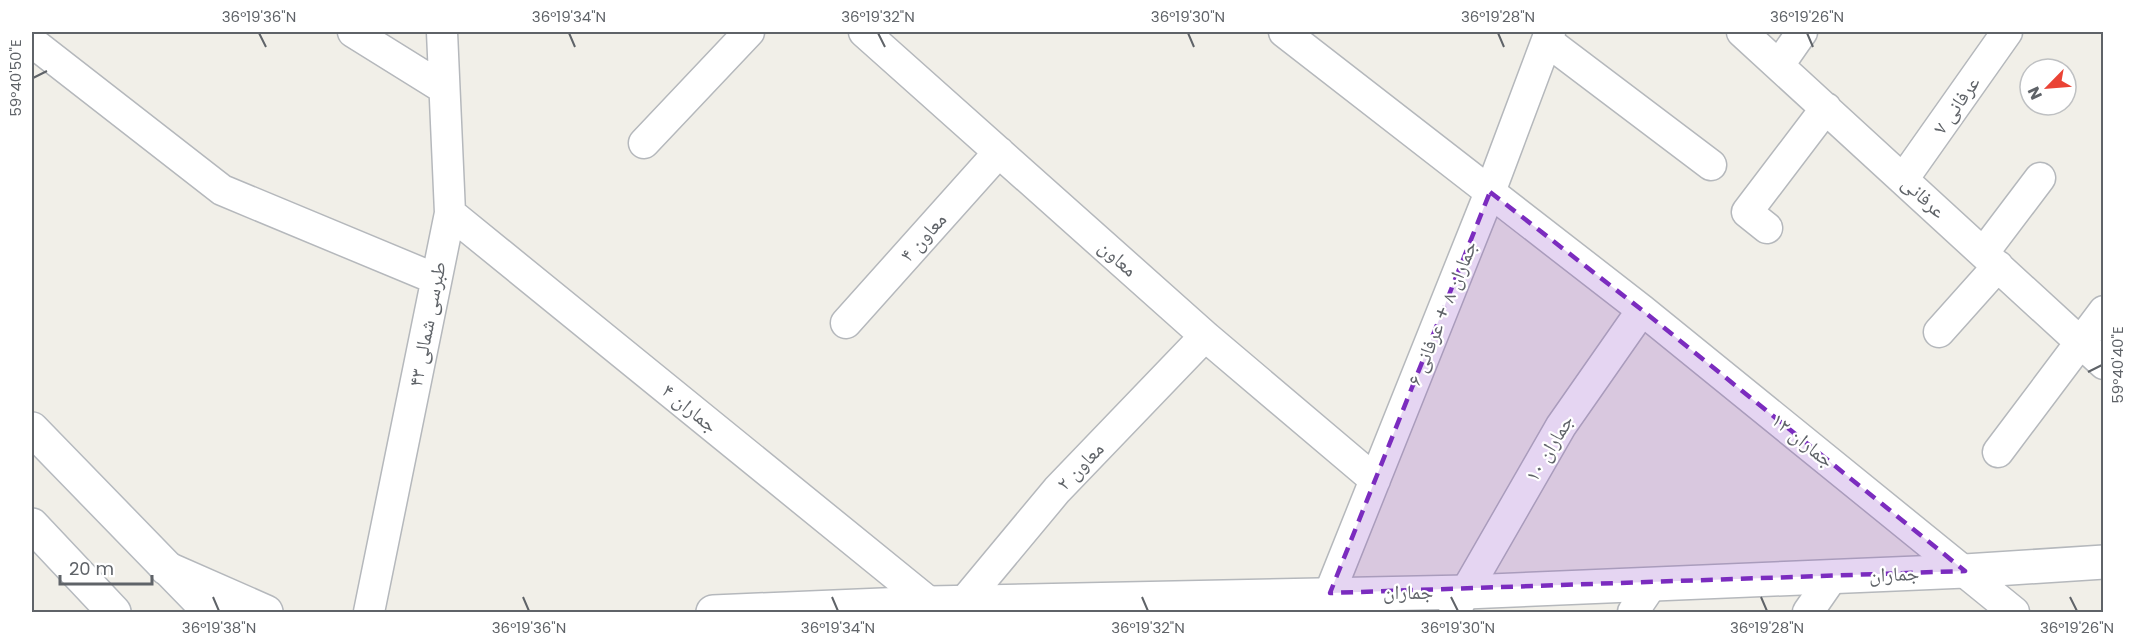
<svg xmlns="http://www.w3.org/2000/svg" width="2135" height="644" font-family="Poppins,'Noto Naskh Arabic',sans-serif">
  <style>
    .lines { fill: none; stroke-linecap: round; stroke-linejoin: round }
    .minor-casing { stroke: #b5b8bc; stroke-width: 33 }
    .tertiary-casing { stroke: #b5b8bc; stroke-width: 36 }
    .secondary-casing { stroke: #b6babf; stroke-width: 36 }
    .minor { stroke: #fff; stroke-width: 30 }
    .tertiary { stroke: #fff; stroke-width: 33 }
    .secondary { stroke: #fff; stroke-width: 33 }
    .marked { fill: #7b2cbf; fill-opacity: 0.2; stroke: #7b2cbf; stroke-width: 4.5; stroke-dasharray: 12 8; stroke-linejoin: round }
    .ticks { fill: none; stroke: #5f6368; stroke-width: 2 }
    .labels { text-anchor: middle; stroke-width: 4.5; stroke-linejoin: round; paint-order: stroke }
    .street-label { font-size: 20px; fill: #5f6368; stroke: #fff }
    .neatline { fill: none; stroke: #5f6368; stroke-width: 2 }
    .ticks-label { font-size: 15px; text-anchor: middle; fill: #5f6368 }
  </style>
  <rect width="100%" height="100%" fill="#f1efe8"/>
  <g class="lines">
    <g class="minor-casing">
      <path id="minor" d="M353 32 443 88
        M864 32 1205 336 1375 480
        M1284 32 1642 310 2014 612
        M1742 32 2104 364
        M1547 41 1711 165
        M32 42 222 190 436 279
        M1779 65 1802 32
        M644 143 749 32
        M1904 178 2007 32
        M450 213 941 612
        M1767 228 1747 212 1826 108
        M1984 252 2040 178
        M846 323 999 152
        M1939 332 1998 266
        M1998 452 2104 311
        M963 603 1057 490 1205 336
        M369 612 450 213 442 32
        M1322 612 1490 192 1550 32
        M1454 612 1561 426 1642 310
        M1633 612 1652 584
        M1808 612 1833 576"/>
    </g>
    <g class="tertiary-casing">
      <path id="tertiary" d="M166 568 266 612
        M713 612 930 603 1466 592 1965 571 2104 562"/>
    </g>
    <g class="secondary-casing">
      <path id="secondary" d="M32 429 210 612
        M32 525 114 612"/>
    </g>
    <use href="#minor" class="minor"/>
    <use href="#tertiary" class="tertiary"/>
    <use href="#secondary" class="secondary"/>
  </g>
  <path class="marked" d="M1490 192 1642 310 1965 571 1330 593Z"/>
  <path class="ticks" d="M259 33 266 47M569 33 575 47M878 33 885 47M1188 33 1194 47M1498 33 1504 47M1807 33 1813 47M33 78 47 71M2088 372 2102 365M213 597 219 611M523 597 529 611M832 597 838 611M1142 597 1148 611M1451 597 1458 611M1761 597 1767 611M2070 597 2077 611"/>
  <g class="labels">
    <g class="street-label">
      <text transform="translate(1956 105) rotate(-55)" y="7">عرفانی ۷</text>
      <text transform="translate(1924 197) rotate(43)" y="7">عرفانی</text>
      <text transform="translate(923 237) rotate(-48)" y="7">معاون ۴</text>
      <text transform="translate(1118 258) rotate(42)" y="7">معاون</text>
      <text transform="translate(1442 313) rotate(-68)" y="7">جماران ۸ + عرفانی ۶</text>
      <text transform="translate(427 324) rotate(-79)" y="7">طبرسی شمالی ۴۳</text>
      <text transform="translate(690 408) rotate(39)" y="7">جماران ۴</text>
      <text transform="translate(1803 440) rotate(39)" y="7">جماران ۱۲</text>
      <text transform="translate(1549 448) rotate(-59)" y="7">جماران ۱۰</text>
      <text transform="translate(1080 466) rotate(-46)" y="7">معاون ۲</text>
      <text transform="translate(1894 574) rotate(-2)" y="7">جماران</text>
      <text x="1408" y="599">جماران</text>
    </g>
  </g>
  <rect width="2135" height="644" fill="none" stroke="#ffffff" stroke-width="66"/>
  <g transform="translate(2048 87) rotate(245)"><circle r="28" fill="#ffffff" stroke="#bfc1c3" stroke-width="1.5"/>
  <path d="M0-4.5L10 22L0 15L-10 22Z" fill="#ea4335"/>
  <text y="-9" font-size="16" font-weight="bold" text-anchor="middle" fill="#5f6368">N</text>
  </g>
  <path d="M60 575v9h92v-9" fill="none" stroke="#5f6368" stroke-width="3"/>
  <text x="69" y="575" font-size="18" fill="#5f6368" stroke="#ffffff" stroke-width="4.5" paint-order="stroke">20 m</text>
  <rect x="33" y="33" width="2069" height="578" class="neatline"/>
  <g class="ticks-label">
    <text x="259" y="22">36°19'36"N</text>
    <text x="569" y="22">36°19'34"N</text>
    <text x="878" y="22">36°19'32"N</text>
    <text x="1188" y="22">36°19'30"N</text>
    <text x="1498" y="22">36°19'28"N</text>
    <text x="1807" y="22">36°19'26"N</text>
    <text transform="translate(16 78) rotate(-90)" y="5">59°40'50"E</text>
    <text transform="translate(2118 365) rotate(-90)" y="5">59°40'40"E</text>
    <text x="219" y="633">36°19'38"N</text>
    <text x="529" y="633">36°19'36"N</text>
    <text x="838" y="633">36°19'34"N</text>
    <text x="1148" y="633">36°19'32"N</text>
    <text x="1458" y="633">36°19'30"N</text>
    <text x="1767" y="633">36°19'28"N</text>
    <text x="2077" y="633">36°19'26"N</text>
  </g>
</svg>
